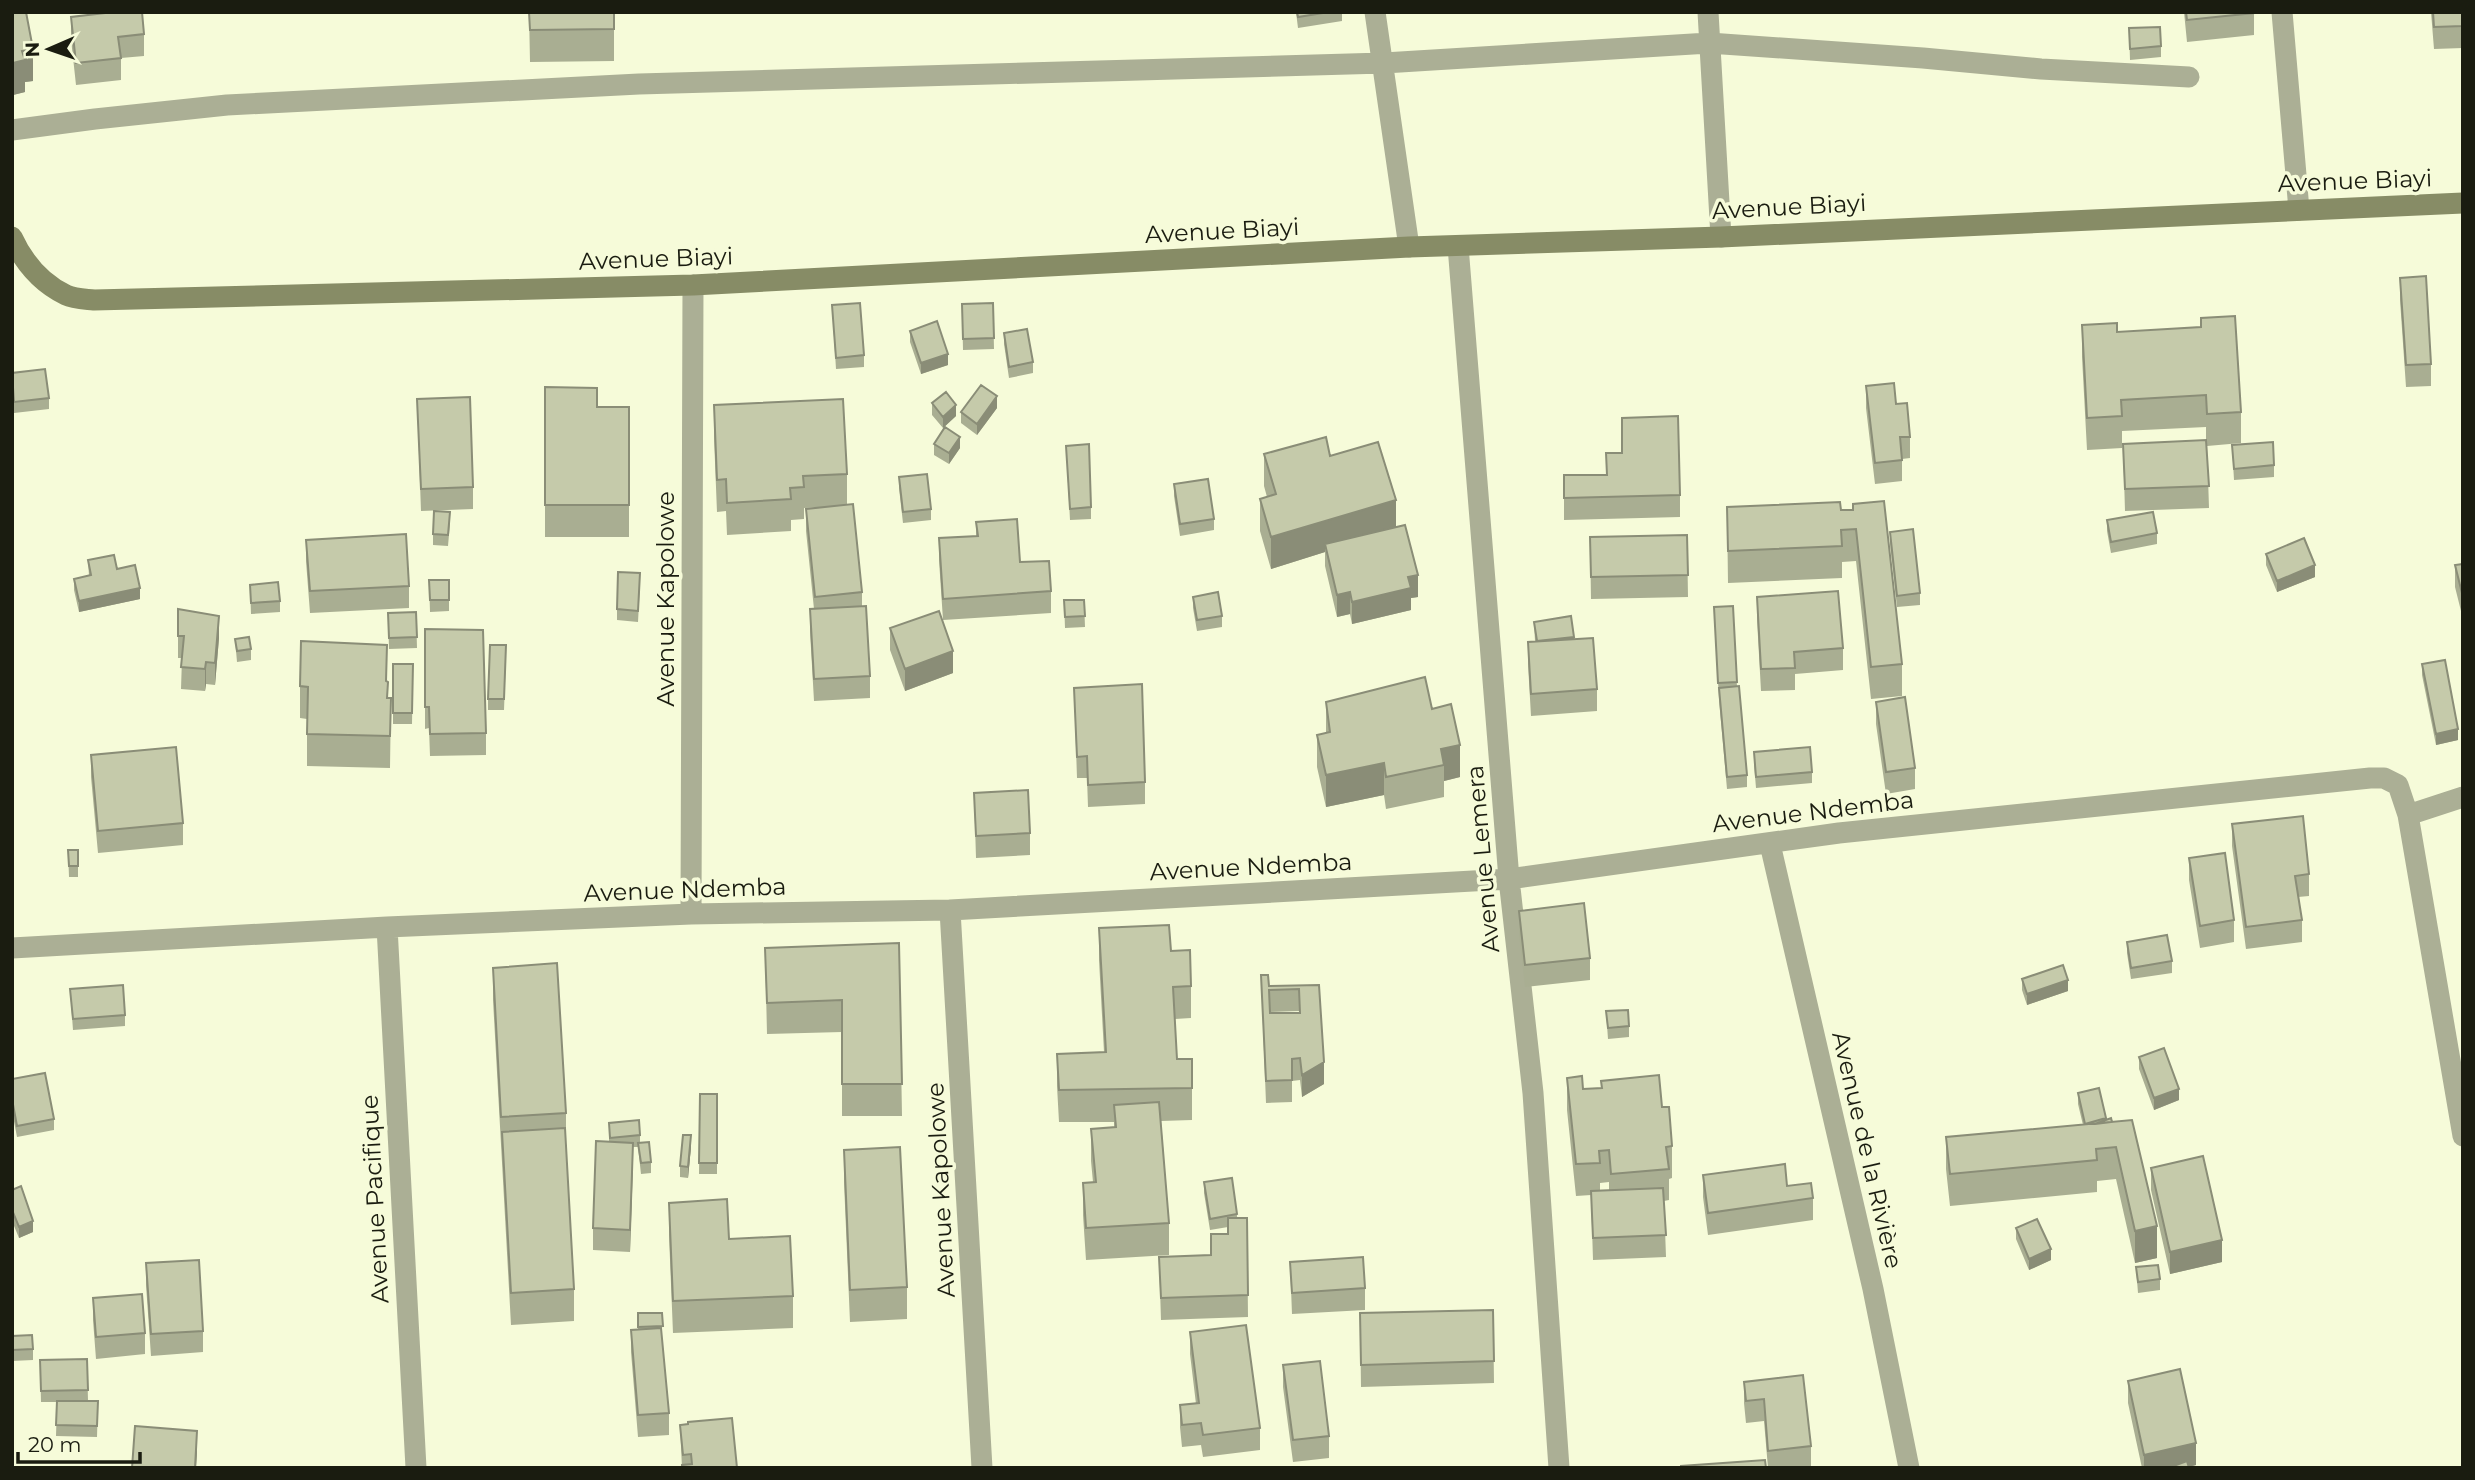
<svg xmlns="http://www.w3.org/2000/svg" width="2475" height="1480" font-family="Montserrat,sans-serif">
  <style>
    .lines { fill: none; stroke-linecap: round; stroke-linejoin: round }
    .street { stroke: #abaf95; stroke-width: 21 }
    .secondary { stroke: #878c66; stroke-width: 21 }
    .wall { fill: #a9ae92; fill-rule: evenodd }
    .shaded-wall { fill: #8a8d77 }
    .building { fill: #c5caaa; stroke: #8a8d77; stroke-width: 2; fill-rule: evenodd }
    .labels { text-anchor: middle; stroke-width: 7; stroke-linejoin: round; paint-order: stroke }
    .street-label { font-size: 24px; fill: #1a1c10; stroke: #f6fbd9 }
  </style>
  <rect width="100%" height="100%" fill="#f6fbd9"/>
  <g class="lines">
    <path class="street" d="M1375 12 1409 247
      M1708 12 1721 237
      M2282 12 2299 210
      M12 130 95 119 227 105 639 84 1384 63 1709 43 1923 58 2041 69 2189 77
      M1458 246 1509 879 1533 1093 1559 1468
      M2408 815 2463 797
      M1770 844 1873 1289 1909 1468
      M950 910 982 1468
      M691 914 693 285
      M387 927 416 1468
      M12 948 387 927 691 914 950 910 1509 879 1839 833 2370 778H2384L2398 785 2408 815 2463 1136"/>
    <path class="secondary" d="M12 237C23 261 41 283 66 295 74 299 85 299 94 300L693 285 1409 247 1721 237 2463 203"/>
  </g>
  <path class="wall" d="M12 12 33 81 25 82V92L13 95 12 90Z
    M529 12H614V61L530 62Z
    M1296 12H1342V21L1298 28Z
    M2184 12H2254V35L2187 42Z
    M2431 12H2463V48L2434 49Z
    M71 17 144 34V56L121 58V80L76 85 71 39Z
    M2129 28 2161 46V57L2130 60Z
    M2400 278 2431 364V386L2406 387 2400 300Z
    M993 303 994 349 963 350 962 304Z
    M832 305 864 355V367L836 369Z
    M2082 325 2117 332 2241 412V443L2207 446 2209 508 2125 511 2123 444 2206 440V427L2122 431V448L2087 450 2082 357Z
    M910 331 948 365 921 374 910 342Z
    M1004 333 1033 362V373L1009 378 1004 344Z
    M12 373 49 398V409L14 413 12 400Z
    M1866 386 1896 404 1910 437V458L1902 459V481L1875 484 1866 408Z
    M545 387 597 407H629V537H545Z
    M417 399 473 487V509L421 511Z
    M932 403 956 416 943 428 932 415Z
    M714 405 847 474V504L862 592V606L870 676V698L814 701 810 631V609H814L806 531V509L824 507 804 508V519L791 520V531L727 535 726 511 717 512 714 437Z
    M997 408 977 435 961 423V412Z
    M934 444 960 448 949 464 934 455Z
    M2232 445 2274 465V477L2234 480Z
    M1066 446 1091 507V519L1070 520Z
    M1606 453 1680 495V517L1564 520V475H1606Z
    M1264 454 1330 456 1396 527 1418 597 1411 598V610L1352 624 1350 614 1337 617 1325 566V552L1271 569 1260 531V499L1267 497 1264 486Z
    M899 477 931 509V520L903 523 899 488Z
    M1174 484 1214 519V530L1180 536 1174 496Z
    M1727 507 1853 510 1902 664V696L1871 699 1856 561 1842 562V578L1728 583Z
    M2107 520 2157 533V544L2111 553 2107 531Z
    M976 522 1051 591V613L943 620 939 560V538L976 536Z
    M450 523 448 546 433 545V534Z
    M1890 532 1920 593V605L1897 607 1890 543Z
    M1687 535 1688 597 1591 599 1590 537Z
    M306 540 409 586V608L310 613 306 561Z
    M2266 554 2315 577 2277 592 2266 565Z
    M88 560 117 569 140 599 79 612 74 590V579L89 576Z
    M2463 564V619L2455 587V565Z
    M429 580H449V611L430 612Z
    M640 584 638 622 617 620V609Z
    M250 585 280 601V612L251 614Z
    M1193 597 1222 616V627L1197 631 1193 608Z
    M1757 597 1843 648V670L1795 674V690L1761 691 1757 619Z
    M1064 600H1084L1085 627 1065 628Z
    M1733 606 1737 687 1747 775V787L1727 789 1719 700 1714 607Z
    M178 609 219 638 215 685 206 684 205 691 181 689 182 658H178Z
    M416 612 417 648 389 649 388 613Z
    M1571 616 1574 639 1597 689V711L1531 716 1528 664V642L1535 641 1534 622Z
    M890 628 953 673 905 691 890 650Z
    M425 629 486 733V755L430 756 429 728 425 729Z
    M235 639 251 649V660L237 662Z
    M506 656 504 710H488V699Z
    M393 664H413L412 724H393Z
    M2422 664 2458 740 2436 745 2422 675Z
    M387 682 388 698H391L390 768 307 766V719L300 718V686Z
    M1074 688 1145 782V804L1088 807 1087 778H1077Z
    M1326 702 1432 709 1460 777 1444 781V797L1386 809 1384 795 1326 807 1317 767V735L1326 733Z
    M1876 702 1915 768V789L1886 794 1876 724Z
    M1754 752 1812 772V783L1756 788 1754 764Z
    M91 755 183 823V845L98 853 91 777Z
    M974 793 1030 833V855L976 858Z
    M2232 824 2309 874V896L2298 897 2302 920V942L2246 949 2232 846Z
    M68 850H78V877H69Z
    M2189 858 2234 920V942L2200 948 2189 880Z
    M1519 911 1590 958V980L1525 987 1519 933Z
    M1099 928 1171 951 1191 986V1018L1175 1019 1177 1059H1192V1120L1161 1121 1169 1223V1255L1086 1260 1083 1215V1183L1093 1182 1091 1161V1129L1114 1128V1122H1059L1057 1086V1054L1104 1052 1099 960Z
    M2127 942 2172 961V973L2131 979 2127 953Z
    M899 943 902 1116H842V1032L767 1034 765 948Z
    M493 968 566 1113V1143L574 1289V1321L511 1325 493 1000Z
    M1261 975 1269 986 1319 985 1324 1084 1302 1097 1300 1080 1292 1081V1102L1266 1103ZM1299 1011V1013H1270V1012Z
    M2022 979 2068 991 2027 1005 2022 990Z
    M70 989 125 1015V1026L73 1030Z
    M1606 1011 1629 1026V1037L1608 1039Z
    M2139 1057 2179 1100 2154 1110 2139 1069Z
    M1567 1078 1583 1089 1601 1088V1081L1662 1107 1672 1146V1178L1669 1179V1200L1664 1201 1666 1257 1593 1260 1591 1195 1576 1196 1567 1110ZM1609 1182V1191H1600V1183Z
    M12 1079 54 1119V1130L17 1137 12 1111Z
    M2078 1093 2106 1120 2157 1258 2135 1263 2116 1179 2097 1181V1192L1950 1206 1946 1169V1137L2083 1125 2078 1104Z
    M700 1094H717V1174H699Z
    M609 1123 640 1135V1143L651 1162V1173L641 1174 638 1147H633L630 1252 593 1250V1228L609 1142Z
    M691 1147 688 1178 680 1177V1166Z
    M844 1150 907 1287V1319L850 1322 844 1182Z
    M2151 1168 2222 1262 2170 1274 2151 1190Z
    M1703 1175 1787 1186 1813 1198V1220L1708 1235 1703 1197Z
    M1204 1182 1237 1214V1218H1247L1248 1317 1161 1320 1159 1257 1211 1255V1234H1228V1227L1210 1230 1204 1193Z
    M12 1190 33 1232 19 1238 12 1221Z
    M669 1203 729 1239 793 1296V1328L673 1333 669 1235Z
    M2016 1228 2051 1260 2029 1270 2016 1239Z
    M1290 1262 1365 1288V1310L1292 1314Z
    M146 1263 203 1331V1352L151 1356 146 1285Z
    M2136 1267 2160 1279V1290L2138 1293Z
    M93 1298 145 1333V1354L96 1359 93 1320Z
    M1493 1310 1494 1383 1361 1387 1360 1313Z
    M638 1313H662V1337L669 1413V1435L638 1437 631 1352V1330H638Z
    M1190 1332 1260 1428V1450L1203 1457 1201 1445 1182 1447 1180 1427V1405L1196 1404 1190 1354Z
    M12 1336 33 1349V1360L12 1361Z
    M87 1359 88 1401H98L97 1437 56 1436 57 1402H41L40 1360Z
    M1283 1365 1329 1436V1458L1293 1462 1283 1387Z
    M1803 1375 1811 1446V1468H1768L1764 1421 1746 1423 1744 1403V1382Z
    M2128 1381 2196 1465 2189 1467V1468H2142L2128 1403Z
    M680 1425 737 1468H682Z"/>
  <path class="shaded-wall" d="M33 49V81L25 82V92L13 95V63L22 51Z
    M948 354V365L921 374V363Z
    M997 396V408L977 435V424Z
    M956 405V416L943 428V417Z
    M960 437V448L949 464V453Z
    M1396 500V531L1325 544V552L1271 569V537Z
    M2315 565V577L2277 592V581Z
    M1418 575V597L1411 598V610L1352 624V602L1408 577Z
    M140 588V599L79 612V601Z
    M1350 592V614L1337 617V595Z
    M219 616V638L215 685V663Z
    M953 651V673L905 691V669Z
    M206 662V684L205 691V669Z
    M2458 729V740L2436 745V734Z
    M1460 745V777L1444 781V765L1441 749Z
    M1384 763V795L1326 807V775Z
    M2068 980V991L2027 1005V994Z
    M1324 1062V1084L1302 1097V1075Z
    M2179 1089V1100L2154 1110V1098Z
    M691 1135V1147L688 1178V1167Z
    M633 1143V1165L630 1252V1230Z
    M33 1221V1232L19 1238V1227Z
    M2157 1226V1258L2135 1263V1231Z
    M2222 1240V1262L2170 1274V1252Z
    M2051 1249V1260L2029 1270V1259Z
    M197 1431V1453L196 1468H195Z
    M2196 1443V1465L2184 1468H2144V1455Z"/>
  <path class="building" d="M12 12H26L33 49 22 51 25 60 13 63 12 58Z
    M114 12H142L144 34 118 37 121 58 76 63 71 17Z
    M529 12H614V29L530 30Z
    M1297 12H1329L1298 17Z
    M2186 12H2254V13L2187 20Z
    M2433 12H2463V26L2434 27Z
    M2160 27 2161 46 2130 49 2129 28Z
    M2426 276 2431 364 2406 365 2400 278Z
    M860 303 864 355 836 358 832 305Z
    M993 303 994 338 963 339 962 304Z
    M2235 316 2241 412 2207 414 2206 395 2121 400 2122 416 2087 418 2082 325 2117 323V332L2201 327V318Z
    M937 321 948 354 921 363 910 331Z
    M1027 329 1033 362 1009 367 1004 333Z
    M45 369 49 398 14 402 12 373Z
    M1894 383 1896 404 1907 403 1910 437H1900L1902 460 1875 463 1866 386Z
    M981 385 997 396 977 424 961 412Z
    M545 387 597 388V407H629V505H545Z
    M946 392 956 405 943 417 932 403Z
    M470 397 473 487 421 489 417 399Z
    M843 399 847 474 803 476 804 487 790 488 791 499 727 503 726 479 717 480 714 405Z
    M1678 416 1680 495 1564 498V475H1607L1606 453H1622V418Z
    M945 427 960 437 949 453 934 444Z
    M1326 437 1330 456 1378 442 1396 500 1271 537 1260 499 1276 494 1264 454Z
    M2206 440 2209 486 2125 489 2123 444Z
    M2273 442 2274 465 2234 469 2232 445Z
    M1089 444 1091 507 1070 509 1066 446Z
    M927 474 931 509 903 512 899 477Z
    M1208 479 1214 519 1180 524 1174 484Z
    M1884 501 1902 664 1871 667 1856 529 1841 530 1842 546 1728 551 1727 507 1840 502 1841 510H1853V504Z
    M853 504 862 592 815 597 806 509Z
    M434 511 450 512 448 535 433 534Z
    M2153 512 2157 533 2111 542 2107 520Z
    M1017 519 1020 562 1049 561 1051 591 943 599 939 538 978 536 976 522Z
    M1405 525 1418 575 1408 577 1411 588 1352 602 1350 592 1337 595 1325 544Z
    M1913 529 1920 593 1897 596 1890 532Z
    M406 534 409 586 310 591 306 540Z
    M1687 535 1688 575 1591 577 1590 537Z
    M2304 538 2315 565 2277 581 2266 554Z
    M114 555 117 569 135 565 140 588 79 601 74 579 91 575 88 560Z
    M2463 564V597L2455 565Z
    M618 572 640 573 638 611 617 609Z
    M429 580H449V600H430Z
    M278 582 280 601 251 603 250 585Z
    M1838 591 1843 648 1794 652 1795 668 1761 669 1757 597Z
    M1218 592 1222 616 1197 620 1193 597Z
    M1064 600H1084L1085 616 1065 617Z
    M866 606 870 676 814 679 810 609Z
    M1733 606 1737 682 1718 683 1714 607Z
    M178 609 219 616 215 663 206 662 205 669 181 667 184 636H178Z
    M939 611 953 651 905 669 890 628Z
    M416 612 417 637 389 638 388 613Z
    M1571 616 1574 637 1537 641 1534 622Z
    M425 629 483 630 486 733 430 734 429 707H425Z
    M249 637 251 649 237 651 235 639Z
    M1593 638 1597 689 1531 694 1528 642Z
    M301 641 387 645 386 681 388 682 387 698H391L390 736 307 734 308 687 300 686Z
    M490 645H506L504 699H488Z
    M2445 660 2458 729 2436 734 2422 664Z
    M393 664H413L412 713H393Z
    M1425 677 1432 709 1451 704 1460 745 1441 749 1444 765 1386 777 1384 763 1326 775 1317 735 1330 732 1326 702Z
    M1142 684 1145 782 1088 785 1087 756 1077 757 1074 688Z
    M1739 686 1747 775 1727 777 1719 688Z
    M1905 697 1915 768 1886 772 1876 702Z
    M176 747 183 823 98 831 91 755Z
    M1810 747 1812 772 1756 777 1754 752Z
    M1028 790 1030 833 976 836 974 793Z
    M2303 816 2309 874 2295 876 2302 920 2246 927 2232 824Z
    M68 850H78V866H69Z
    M2225 853 2234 920 2200 926 2189 858Z
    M1584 903 1590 958 1525 965 1519 911Z
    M1169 925 1171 951 1190 950 1191 986 1173 987 1177 1059H1192V1088L1059 1090 1057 1054 1106 1052 1099 928Z
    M2167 935 2172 961 2131 968 2127 942Z
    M899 943 902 1084H842V1000L767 1003 765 948Z
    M557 963 566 1113 501 1117 493 968Z
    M2063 965 2068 980 2027 994 2022 979Z
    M1261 975H1268L1269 986 1319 985 1324 1062 1302 1075 1300 1058 1292 1059V1080L1266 1081ZM1299 989 1300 1013H1270L1269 990Z
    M123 985 125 1015 73 1019 70 989Z
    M1628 1010 1629 1026 1608 1028 1606 1011Z
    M2164 1048 2179 1089 2154 1098 2139 1057Z
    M45 1073 54 1119 17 1126 12 1099V1079Z
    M1659 1075 1662 1107H1669L1672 1146 1666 1147 1669 1169 1611 1174 1609 1150 1599 1151 1600 1163 1576 1164 1567 1078 1582 1076 1583 1089 1602 1088 1601 1081Z
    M2099 1088 2106 1118 2085 1124 2078 1093Z
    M700 1094H717V1163H699Z
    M1159 1102 1169 1223 1086 1228 1083 1183 1096 1182 1091 1129 1116 1127 1114 1105Z
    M2111 1118 2112 1122 2095 1124Z
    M639 1120 640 1135 610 1138 609 1123Z
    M2132 1120 2157 1226 2135 1231 2116 1147 2096 1149 2097 1160 1950 1174 1946 1137Z
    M565 1128 574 1289 511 1293 502 1132Z
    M683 1135H691L688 1167 680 1166Z
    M596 1141 633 1143 630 1230 593 1228Z
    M649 1142 651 1162 641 1163 638 1143Z
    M900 1147 907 1287 850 1290 844 1150Z
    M2203 1156 2222 1240 2170 1252 2151 1168Z
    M1785 1164 1787 1186 1811 1183 1813 1198 1708 1213 1703 1175Z
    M1232 1178 1237 1214 1210 1219 1204 1182Z
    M21 1186 33 1221 19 1227 12 1210V1190Z
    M1663 1188 1666 1235 1593 1238 1591 1191Z
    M727 1199 729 1239 790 1236 793 1296 673 1301 669 1203Z
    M1228 1218H1247L1248 1295 1161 1298 1159 1257 1211 1255V1234H1228Z
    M2037 1219 2051 1249 2029 1259 2016 1228Z
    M1363 1257 1365 1288 1292 1293 1290 1262Z
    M199 1260 203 1331 151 1334 146 1263Z
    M2158 1265 2160 1279 2138 1282 2136 1267Z
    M142 1294 145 1333 96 1337 93 1298Z
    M1493 1310 1494 1361 1361 1365 1360 1313Z
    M638 1313H662L663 1326 638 1327Z
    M1246 1325 1260 1428 1203 1435 1201 1423 1182 1425 1180 1405 1199 1403 1190 1332Z
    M661 1328 669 1413 638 1415 631 1330Z
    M32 1335 33 1349 12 1350V1336Z
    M87 1359 88 1390 41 1391 40 1360Z
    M1320 1361 1329 1436 1293 1440 1283 1365Z
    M2180 1369 2196 1443 2144 1455 2128 1381Z
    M1803 1375 1811 1446 1768 1451 1764 1399 1746 1401 1744 1382Z
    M57 1401H98L97 1426 56 1425Z
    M732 1418 737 1468H682V1465L692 1464 691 1454 683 1455 680 1425 688 1424V1422Z
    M135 1426 197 1431 195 1468H132Z
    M1765 1460 1766 1468H1681V1466Z
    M2187 1461 2189 1468H2168Z"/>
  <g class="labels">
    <g class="street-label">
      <text transform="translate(2355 181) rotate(-2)" y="8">Avenue Biayi</text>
      <text transform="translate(1789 207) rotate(-3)" y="8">Avenue Biayi</text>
      <text transform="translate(1222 231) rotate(-3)" y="8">Avenue Biayi</text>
      <text transform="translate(656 259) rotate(-2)" y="8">Avenue Biayi</text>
      <text transform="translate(666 599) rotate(-90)" y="8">Avenue Kapolowe</text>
      <text transform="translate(1813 812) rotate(-7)" y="8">Avenue Ndemba</text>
      <text transform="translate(1483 859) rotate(-95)" y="8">Avenue Lemera</text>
      <text transform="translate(1251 867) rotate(-3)" y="8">Avenue Ndemba</text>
      <text transform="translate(685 890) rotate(-2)" y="8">Avenue Ndemba</text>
      <text transform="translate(1867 1150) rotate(77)" y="8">Avenue de la Rivière</text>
      <text transform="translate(941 1190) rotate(-93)" y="8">Avenue Kapolowe</text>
      <text transform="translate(375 1199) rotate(-93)" y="8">Avenue Pacifique</text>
    </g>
  </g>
  <rect width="2475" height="1480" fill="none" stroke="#1a1c10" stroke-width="28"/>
  <g transform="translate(49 49) rotate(268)" stroke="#f6fbd9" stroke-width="5" paint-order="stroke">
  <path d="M0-5L12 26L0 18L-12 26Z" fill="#1a1c10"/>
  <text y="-10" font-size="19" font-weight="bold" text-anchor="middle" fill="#1a1c10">N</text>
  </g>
  <path d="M18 1452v10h122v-10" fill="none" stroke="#1a1c10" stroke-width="3.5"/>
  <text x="28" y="1452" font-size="21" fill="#1a1c10" stroke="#f6fbd9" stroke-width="5" paint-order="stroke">20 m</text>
</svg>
